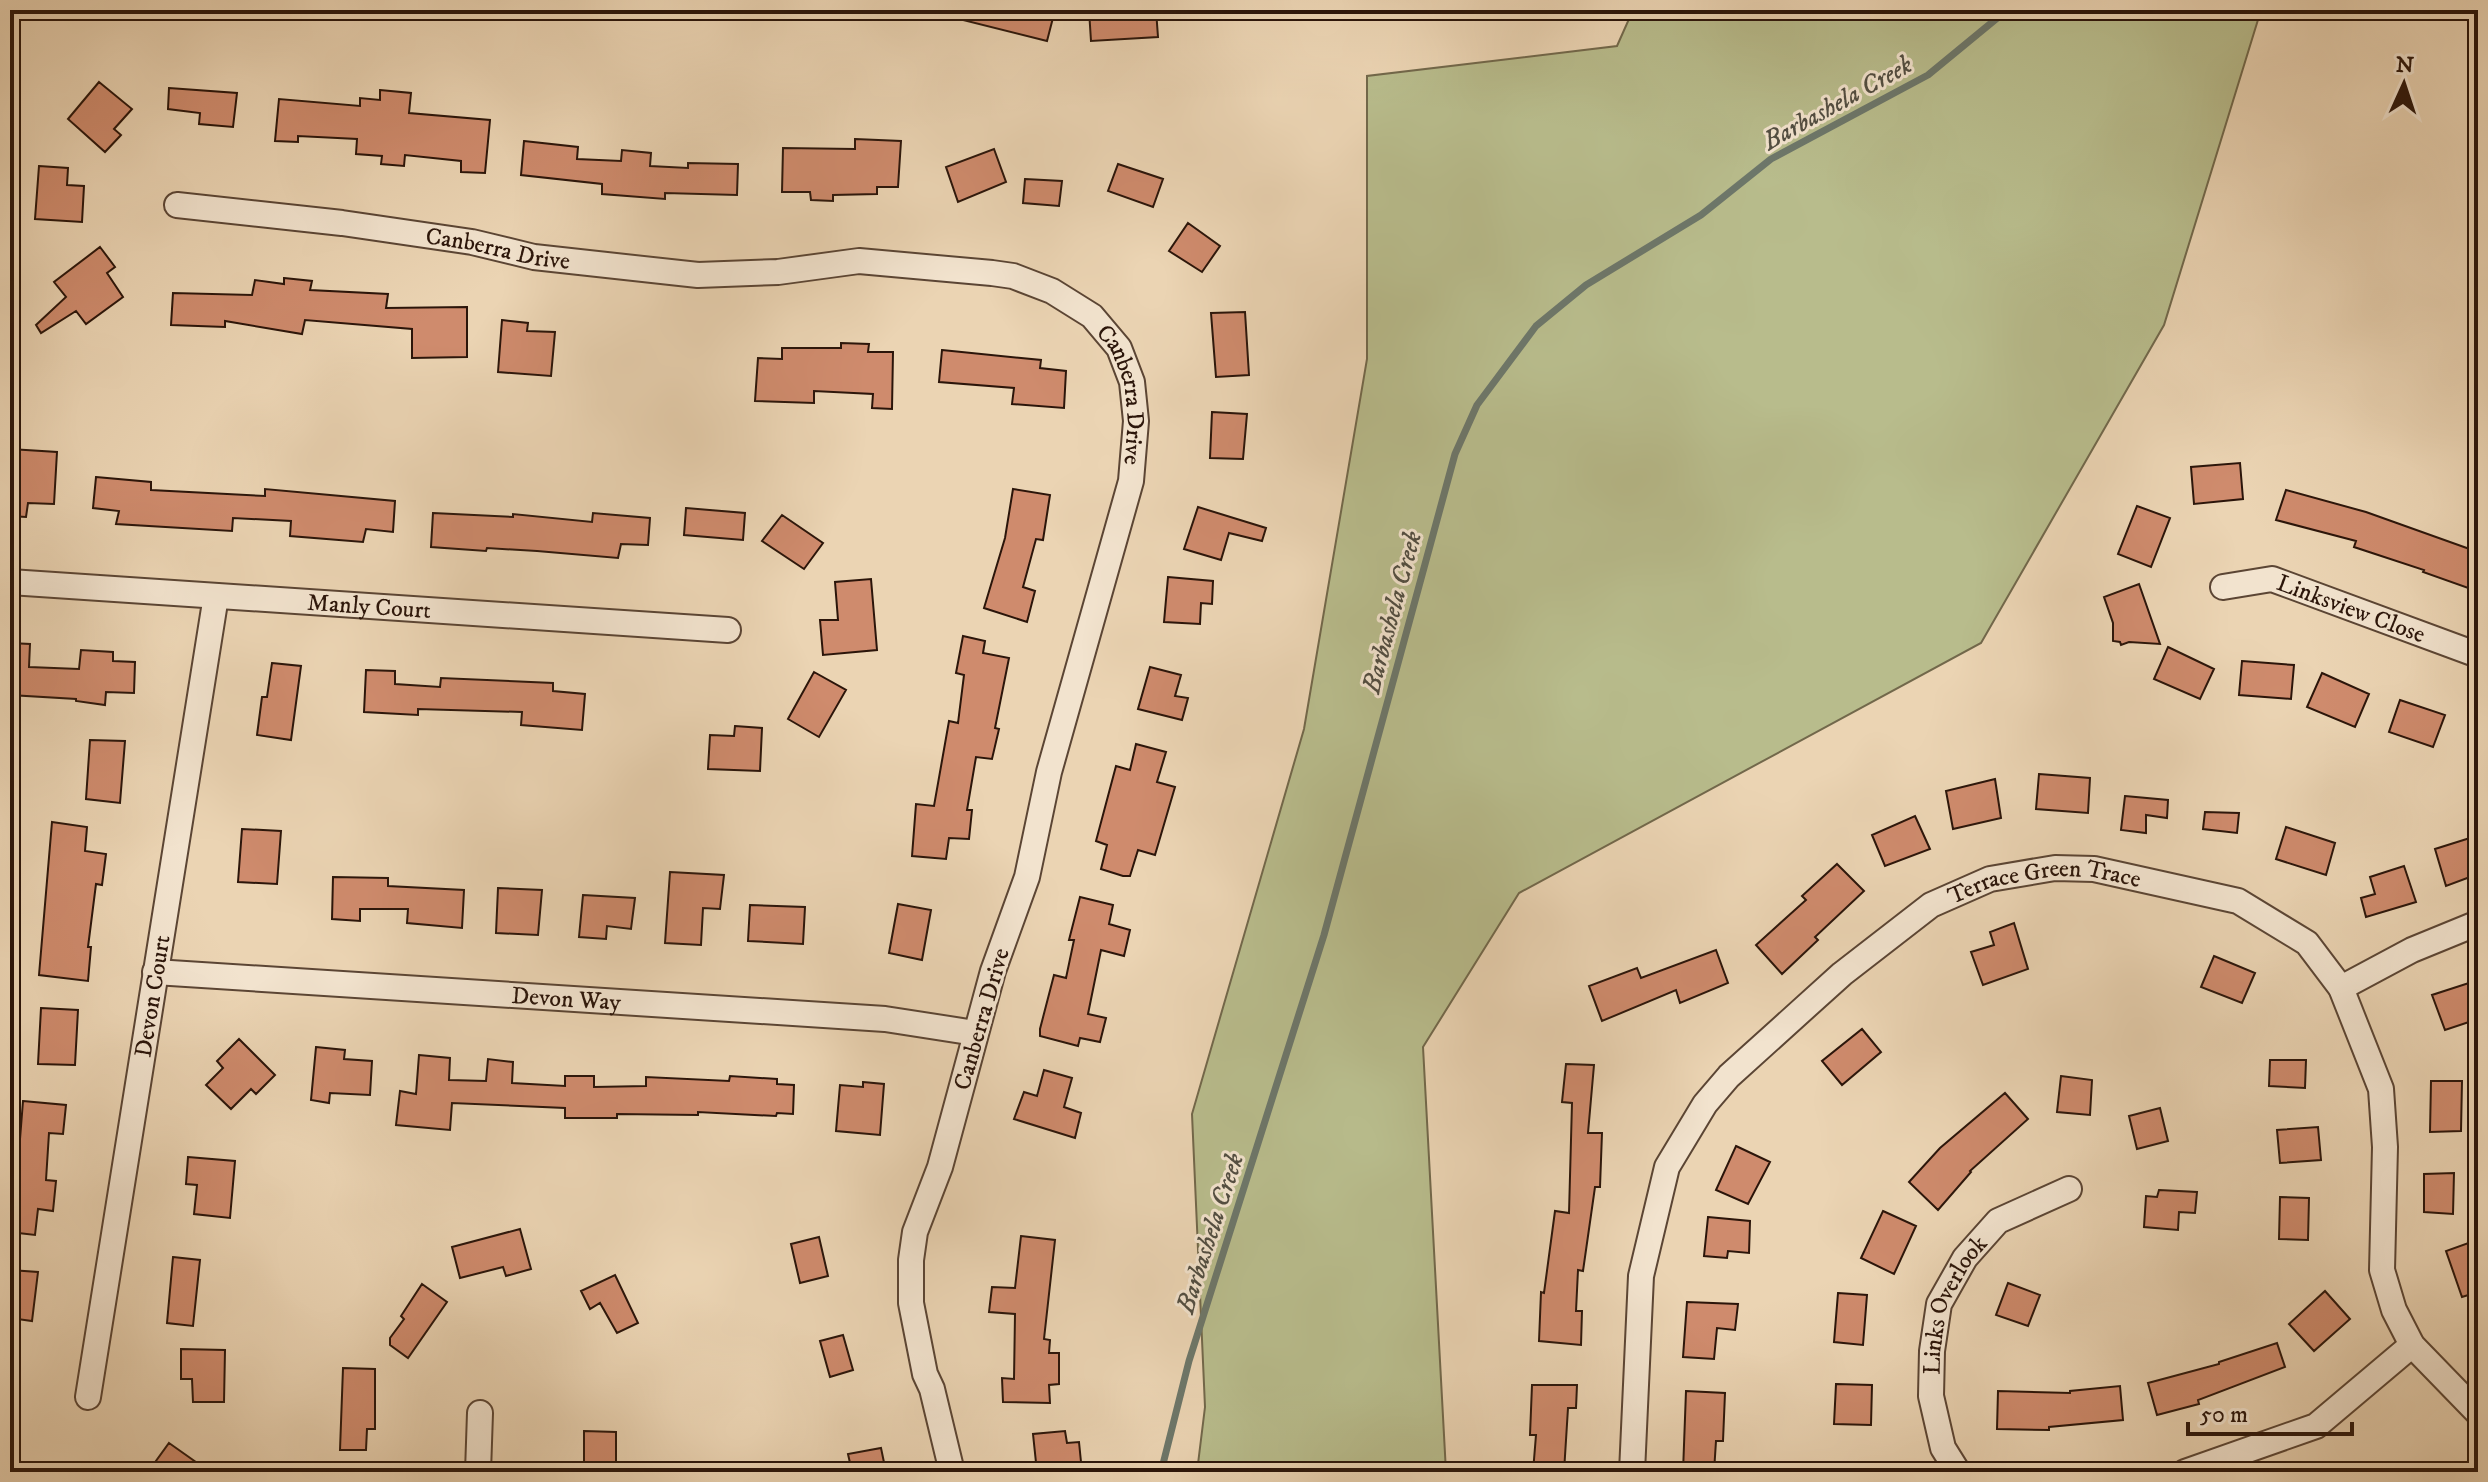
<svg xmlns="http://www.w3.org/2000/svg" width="2488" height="1482" font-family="'IM FELL DW Pica',serif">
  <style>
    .green { fill: #b8bc8c; stroke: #72684b; stroke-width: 2 }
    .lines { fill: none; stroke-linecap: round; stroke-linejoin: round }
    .stream { stroke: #6d776a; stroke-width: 7 }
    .building { fill: #cf8b6d; stroke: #2b150a; stroke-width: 2 }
    .minor-casing { stroke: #5b4534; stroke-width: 28 }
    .minor { stroke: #f2e3ce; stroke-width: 24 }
    .labels { text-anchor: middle; stroke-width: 6; stroke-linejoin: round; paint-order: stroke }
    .street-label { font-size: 24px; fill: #2b150a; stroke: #f2e3ce }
    .water-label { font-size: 26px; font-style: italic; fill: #524e42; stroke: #f2e3ce }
  </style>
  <rect width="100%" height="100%" fill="#ebd4b3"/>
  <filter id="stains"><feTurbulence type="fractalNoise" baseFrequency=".0025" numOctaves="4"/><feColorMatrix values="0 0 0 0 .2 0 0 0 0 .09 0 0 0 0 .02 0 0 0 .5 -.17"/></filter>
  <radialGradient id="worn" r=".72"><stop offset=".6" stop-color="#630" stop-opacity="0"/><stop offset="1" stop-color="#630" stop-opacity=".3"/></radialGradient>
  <path class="green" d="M1633 10H2261L2164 325 1981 643 1519 893 1423 1047 1446 1472H1197L1205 1407 1192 1114 1304 729 1367 359V76L1617 46Z"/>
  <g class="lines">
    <path class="stream" d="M1161 1472 1189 1361 1324 935 1455 454 1477 405 1536 326 1586 285 1701 215 1771 159 1928 75 2007 10"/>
  </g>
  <path class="building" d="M947 10H1055L1047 41 947 16Z
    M1089 10H1156L1158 37 1091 41Z
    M99 82 132 109 114 129 121 135 105 152 68 119Z
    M169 88 237 93 233 127 199 124 200 113 168 109Z
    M380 90 411 93 409 113 490 120 485 173 461 172V161L405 155 404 166 381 164 382 156 356 154 357 139 298 136V142L275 141 279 99 360 106V98L380 100Z
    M855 139 901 141 898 187H877V194L833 195V201L811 200 810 192H782L783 148 855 149Z
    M524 141 578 147 577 159 621 161 622 150 651 153 650 166 688 168V163L738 164 737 195 665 193V199L602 194V184L521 175Z
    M994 149 1006 182 958 202 946 167Z
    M1118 164 1163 179 1153 207 1108 191Z
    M39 166 68 168 67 185 84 186 82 222 35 219Z
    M1025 179 1062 181 1059 206 1023 203Z
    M1188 223 1220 246 1202 272 1169 251Z
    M100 247 115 267 107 273 123 297 86 324 76 311 41 333 36 325 66 297 54 282Z
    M284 278 312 281 310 290 388 294 386 308 467 307V357L412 358V329L305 320 302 334 225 321V327L171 325 173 293 252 295 255 280 284 284Z
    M1245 312 1249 375 1216 377 1211 313Z
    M502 320 528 323 527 331 555 332 551 376 498 372Z
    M841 343 869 344 868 352H893L892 409 872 408 873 394 814 391V403L755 401 758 358 782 359V348H841Z
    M942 350 1041 360 1040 368 1066 371 1064 408 1012 404 1014 388 939 382Z
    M1212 412 1247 414 1243 459 1210 458Z
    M10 449 57 452 54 504 28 503 26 517 10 516Z
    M2240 463 2243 499 2194 504 2191 467Z
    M96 477 151 482V490L265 496V489L395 501 393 532 366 529 363 542 290 536 291 521 233 518 232 531 116 524 119 511 93 508Z
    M1013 489 1050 495 1043 540 1036 539 1023 587 1035 591 1027 622 984 608 1005 538Z
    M2286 490 2366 512 2478 552V568L2471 589 2423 572 2424 570 2354 547 2356 541 2276 520Z
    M2137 506 2170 518 2151 567 2118 554Z
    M1198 507 1266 528 1262 541 1229 533 1221 560 1184 549Z
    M686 508 745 513 743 540 684 535Z
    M433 513 513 517V514L592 522 593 513 650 518 648 545 621 544 618 558 537 551 487 548 486 551 431 547Z
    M782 515 823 543 804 569 762 541Z
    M1168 577 1213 581 1212 604 1201 603 1200 624 1164 622Z
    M871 579 877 650 823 655 820 620H838L835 582Z
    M2139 584 2160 644 2129 642 2121 645 2120 642 2113 641V623L2104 597Z
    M963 636 985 641 983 653 1009 658 995 728 999 729 992 759 976 757 967 810H972L969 839 949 838 946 859 912 856 916 804 934 806 949 721 958 723 964 675 956 673Z
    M10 643 30 644 29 667 79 669 81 650 113 652V661L135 662 134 693 106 692 105 705 76 701V699L10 695Z
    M2168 647 2214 669 2200 699 2154 679Z
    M2242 661 2294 665 2291 699 2239 695Z
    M272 663 301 666 291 740 257 735 262 697H267Z
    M1150 667 1181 675 1175 696 1188 698 1182 720 1138 709Z
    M366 670 395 671V684L440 687 441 678 553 683V691L585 694 582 730 521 725 522 712 418 709V715L364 712Z
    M814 672 846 690 819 737 788 719Z
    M2322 673 2369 694 2355 727 2307 707Z
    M2400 700 2445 715 2433 747 2389 732Z
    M735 726 762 728 760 771 708 769 710 735 734 736Z
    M90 740 125 741 120 803 86 799Z
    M1136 744 1166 752 1157 782 1175 787 1155 855 1138 850 1130 876H1123L1101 869 1107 845 1096 841 1116 766 1130 770Z
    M2039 774 2090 778 2088 813 2036 809Z
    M1995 779 2001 818 1953 829 1946 791Z
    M2125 796 2168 800 2167 818 2146 815V833L2121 830Z
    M2205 812 2239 813 2237 833 2203 829Z
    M1915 816 1930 849 1885 866 1872 835Z
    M52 822 87 827 85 851 106 854 102 885 96 884 88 947H91L88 981 39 975Z
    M2286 827 2335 843 2326 875 2276 859Z
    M242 829 281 831 277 884 238 882Z
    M2473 837 2478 853V874L2446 886 2435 849Z
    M1837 864 1864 891 1815 937 1818 940 1782 974 1756 945 1806 900 1802 896Z
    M2404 866 2416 902 2366 917 2361 898 2375 894 2370 877Z
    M670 872 724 875 720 909 703 908 701 945 665 943Z
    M333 877 388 878V886L464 890 462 928 407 923 408 909H360V921L332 919Z
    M498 888 542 890 538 935 496 933Z
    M583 895 635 898 631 929 607 926 606 939 579 937Z
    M1080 897 1113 905 1109 924 1130 930 1124 956 1101 950 1088 1014 1106 1018 1100 1042 1080 1038 1078 1046 1040 1036V1029L1054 975 1066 978 1074 940H1069Z
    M898 904 931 910 922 960 889 953Z
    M750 905 805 907 803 944 748 941Z
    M2014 923 2028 969 1983 985 1971 952 1994 945 1990 932Z
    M1716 950 1728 983 1680 1003 1676 990 1602 1021 1589 986 1637 968 1641 978Z
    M2214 956 2255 973 2242 1003 2201 987Z
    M2475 981 2478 991V1019L2445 1030 2432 995Z
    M41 1008 78 1010 75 1065 38 1064Z
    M1862 1029 1881 1052 1842 1085 1822 1061Z
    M239 1039 275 1075 256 1094 251 1089 231 1109 206 1085 223 1068 217 1061Z
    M316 1047 345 1050 344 1059 372 1061 370 1095 330 1093 329 1103 311 1100Z
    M419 1055 450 1058 449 1080 486 1081 488 1059 513 1062 512 1083 565 1086V1076H594V1087L646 1086V1077L729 1081 730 1076 777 1079V1084L794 1085 793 1114 777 1113 776 1116 698 1112V1115L617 1114V1118H565V1108L452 1103 450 1130 396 1125 400 1091 416 1094Z
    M2270 1060H2306L2305 1088 2269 1086Z
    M1566 1064 1594 1065 1588 1133H1602L1600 1187H1595L1583 1271 1578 1270 1576 1311H1582L1581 1345 1539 1341 1541 1292 1544 1293 1555 1211 1569 1213 1572 1103 1562 1102Z
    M1044 1070 1072 1078 1064 1107 1081 1113 1075 1138 1014 1119 1024 1092 1037 1096Z
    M2061 1076 2092 1080 2090 1115 2057 1112Z
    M2431 1081H2462L2461 1131 2430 1132Z
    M863 1082 884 1084 880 1135 836 1131 840 1085 863 1087Z
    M2005 1093 2028 1119 1970 1171 1971 1172 1938 1210 1909 1182 1940 1148Z
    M23 1101 66 1105 63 1134 49 1133 46 1180 56 1181 53 1211 38 1209 35 1235 10 1232V1197L12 1177H17Z
    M2160 1108 2168 1141 2137 1149 2129 1116Z
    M2318 1127 2321 1160 2280 1163 2277 1130Z
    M1736 1146 1770 1162 1748 1204 1716 1190Z
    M188 1157 235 1161 230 1218 194 1214 197 1185 186 1184Z
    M2454 1173 2453 1214 2424 1212V1174Z
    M2159 1190 2197 1192 2195 1213 2179 1212 2178 1230 2144 1227 2146 1196 2157 1197Z
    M2280 1197 2309 1198 2308 1240 2279 1239Z
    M1883 1211 1916 1226 1894 1274 1861 1258Z
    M1708 1217 1750 1221 1749 1253 1728 1251 1727 1258 1704 1256Z
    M520 1229 531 1269 506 1276 503 1267 460 1278 452 1247Z
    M1021 1236 1055 1240 1044 1339 1050 1340 1049 1353H1059V1384L1049 1385 1050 1403 1003 1402 1002 1378 1014 1379 1015 1314 989 1312 992 1287 1015 1288Z
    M819 1237 828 1276 800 1283 791 1244Z
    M2474 1241 2478 1252V1292L2462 1297 2446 1251Z
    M173 1257 200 1260 193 1326 167 1323Z
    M10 1270 38 1272 32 1321 10 1318Z
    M615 1275 638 1323 617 1333 600 1303 590 1309 581 1291Z
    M2008 1283 2040 1295 2028 1326 1996 1315Z
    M422 1284 447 1302 408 1358 390 1345V1338L404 1319 401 1316Z
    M2325 1291 2350 1319 2314 1351 2289 1324Z
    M1838 1293 1867 1295 1863 1345 1834 1342Z
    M1687 1302 1738 1304 1735 1330 1717 1328 1714 1359 1683 1357Z
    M843 1335 853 1370 830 1377 820 1341Z
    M2277 1343 2285 1367 2198 1400 2199 1404 2157 1415 2148 1383 2219 1364V1362Z
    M181 1349 225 1350 224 1402H193L192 1379H181Z
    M343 1368 375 1369V1429H367L366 1450H340Z
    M1836 1384 1872 1385 1871 1425 1834 1424Z
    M1532 1385H1577L1576 1408H1568L1564 1472H1533L1536 1435H1530Z
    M2120 1386 2123 1420 2049 1427V1430L1997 1429 1998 1391 2070 1393V1391Z
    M1686 1391 1725 1393 1723 1441H1716L1714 1472H1683Z
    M584 1431 616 1432V1463L584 1465Z
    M1065 1431 1067 1443 1079 1442 1082 1472H1037L1033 1434Z
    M169 1443 210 1472H148Z
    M881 1448 886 1472H852L848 1454Z"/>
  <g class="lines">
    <g class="minor-casing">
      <g id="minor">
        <path id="s1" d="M177 205 342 223 472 242 534 257 698 275 778 272 859 261 992 273 1013 276 1052 291 1092 316 1119 348 1132 382 1136 421 1131 481 1049 772 1027 877 993 971 940 1167 915 1232 911 1260V1303L925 1374 932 1389 952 1472"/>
        <path id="s2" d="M10 582 728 630"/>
        <path id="s3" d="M2223 587 2272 579 2478 655"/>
        <path id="s4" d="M155 972 885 1019 975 1033"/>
        <path d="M2341 988 2412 950 2478 923"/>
        <path id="s5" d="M88 1397 216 596"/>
        <path d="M478 1472 480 1413"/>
        <path id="s6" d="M1632 1472 1641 1276 1667 1167 1705 1104 1729 1076 1842 974 1931 905 1990 879 2055 868 2094 869 2238 901 2307 943 2341 988 2381 1089 2385 1147 2382 1270 2394 1310 2412 1345 2478 1413"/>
        <path id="s7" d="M1958 1472 1943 1448 1931 1396 1932 1351 1939 1304 1965 1258 1998 1221 2069 1189"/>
        <path d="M2185 1472 2316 1426 2412 1345"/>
      </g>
    </g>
    <use href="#minor" class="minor"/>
  </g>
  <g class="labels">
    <g class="street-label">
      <text dy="8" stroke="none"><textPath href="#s1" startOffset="324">Canberra Drive</textPath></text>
      <text dy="8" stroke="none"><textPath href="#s1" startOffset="1020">Canberra Drive</textPath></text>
      <text dy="8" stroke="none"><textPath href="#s2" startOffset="360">Manly Court</textPath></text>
      <text dy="8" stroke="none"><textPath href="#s3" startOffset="134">Linksview Close</textPath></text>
      <text dy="8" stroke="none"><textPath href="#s6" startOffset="802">Terrace Green Trace</textPath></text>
      <text dy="8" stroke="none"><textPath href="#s5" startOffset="406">Devon Court</textPath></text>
      <text dy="8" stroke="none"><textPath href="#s4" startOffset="412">Devon Way</textPath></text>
      <text transform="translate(981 1019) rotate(-74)" y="8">Canberra Drive</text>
      <text dy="8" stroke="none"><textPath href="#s7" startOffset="178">Links Overlook</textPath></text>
    </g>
    <g class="water-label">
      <text transform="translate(1837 102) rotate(-29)" y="9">Barbashela Creek</text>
      <text transform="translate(1391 612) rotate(-75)" y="9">Barbashela Creek</text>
      <text transform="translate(1209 1233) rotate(-72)" y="9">Barbashela Creek</text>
    </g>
  </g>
  <rect width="2488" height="1482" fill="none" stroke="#ebd4b3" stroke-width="40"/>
  <rect x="12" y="12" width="2464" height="1458" fill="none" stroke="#2b150a" stroke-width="4"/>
  <rect x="20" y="20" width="2448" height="1442" fill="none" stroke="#2b150a" stroke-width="2"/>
  <g transform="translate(2404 84) rotate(3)" stroke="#f2e3ce" stroke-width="6" paint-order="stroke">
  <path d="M0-6L14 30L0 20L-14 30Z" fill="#2b150a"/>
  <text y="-12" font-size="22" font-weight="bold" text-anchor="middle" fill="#2b150a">N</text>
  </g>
  <path d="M2188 1422v12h164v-12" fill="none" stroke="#2b150a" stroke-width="4"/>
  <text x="2200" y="1422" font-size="24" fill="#2b150a" stroke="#f2e3ce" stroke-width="6" paint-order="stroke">50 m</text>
  <rect width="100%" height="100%" filter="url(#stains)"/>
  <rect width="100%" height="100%" fill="url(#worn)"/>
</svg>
